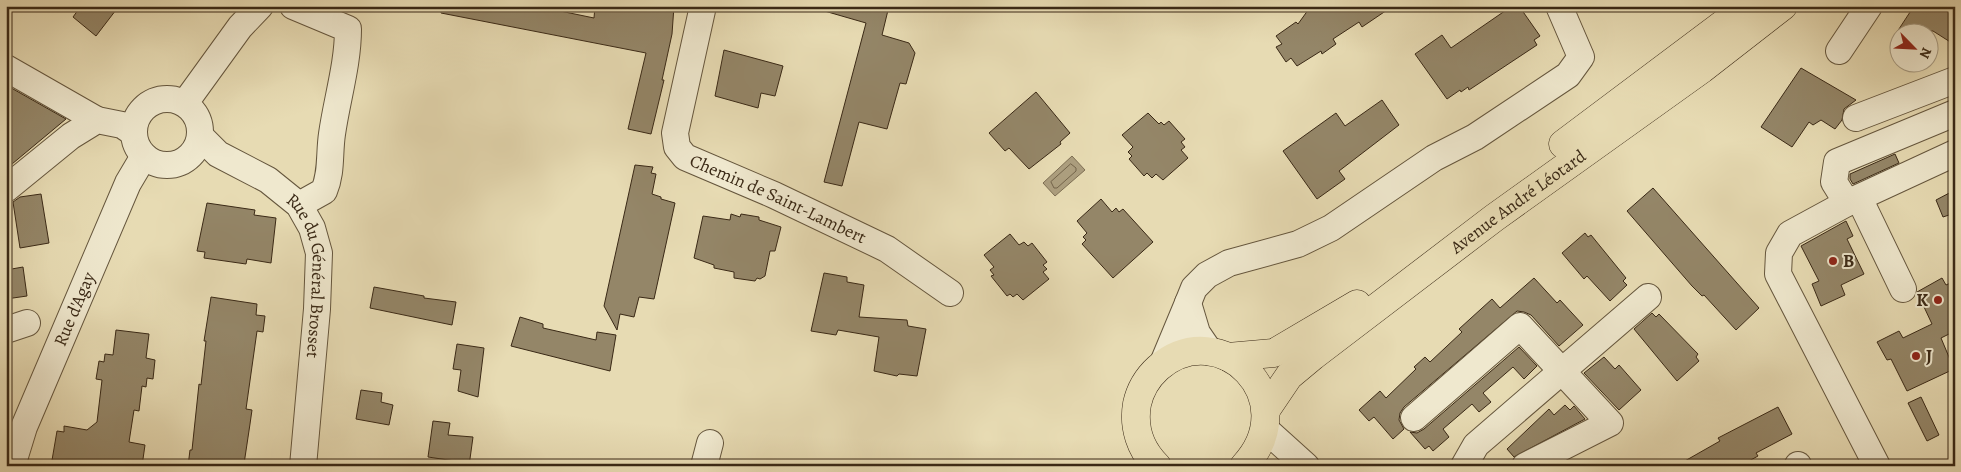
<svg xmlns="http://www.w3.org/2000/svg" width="1961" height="472" font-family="Alegreya,serif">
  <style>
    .water { fill: #ac9e7e; stroke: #7e6f54 }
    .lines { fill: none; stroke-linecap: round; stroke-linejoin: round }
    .shore { stroke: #73644a; stroke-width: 1 }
    .building { fill: #948668; stroke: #3a2916 }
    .minor-casing { stroke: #65563d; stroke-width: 28 }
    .major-casing { stroke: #3a2916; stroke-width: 29 }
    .minor { stroke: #efe8ce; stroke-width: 26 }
    .major { stroke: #e7dbb3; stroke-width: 28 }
    .poi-dot { fill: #8f2418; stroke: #efe8ce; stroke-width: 2 }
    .labels { text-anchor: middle; stroke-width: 4; stroke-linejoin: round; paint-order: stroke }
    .street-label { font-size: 18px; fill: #3a2916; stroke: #efe8ce }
    .poi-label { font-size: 18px; font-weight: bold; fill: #3a2916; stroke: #efe8ce; text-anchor: start }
  </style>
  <rect width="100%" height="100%" fill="#e7dbb3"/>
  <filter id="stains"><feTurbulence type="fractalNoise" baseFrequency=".004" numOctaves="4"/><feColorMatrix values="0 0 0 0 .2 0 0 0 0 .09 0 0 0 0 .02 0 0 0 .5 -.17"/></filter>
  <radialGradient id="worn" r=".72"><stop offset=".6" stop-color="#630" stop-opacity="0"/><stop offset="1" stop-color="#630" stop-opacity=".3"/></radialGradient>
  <path class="water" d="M1072 156 1085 170 1055 196 1043 183Z"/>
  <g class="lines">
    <path class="shore" d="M1071 164 1076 168V171L1057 188H1054L1051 182Z"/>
  </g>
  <path class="building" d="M81 6H119L96 36 73 17Z
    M441 6H536L594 18 595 6H674L672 34 662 80H664L651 134 628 129 646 53 441 13Z
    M822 6H889L882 35 909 43 915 53 906 84 900 83 887 129 859 122 842 186 824 182 866 23 821 10Z
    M1311 6H1393L1362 27 1359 22 1333 39 1336 44 1322 54 1321 51 1297 66 1291 58 1286 62 1276 47 1282 44 1276 36 1296 22 1298 24Z
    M1512 6H1519L1540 36 1534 40 1537 45 1469 90 1468 87 1461 92 1460 90 1447 99 1415 54 1442 35 1451 48Z
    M1914 6H1954L1950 14 1955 17V45L1933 31 1897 32Z
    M724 50 783 66 775 96 761 93 758 108 715 96Z
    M1801 68 1856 100 1844 109 1842 120 1835 129 1821 120 1813 125 1809 122 1792 147 1761 127Z
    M6 85 66 119 6 169Z
    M1036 92 1070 133 1060 142 1061 144 1029 169 1009 148 1005 151 989 133Z
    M1382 100 1399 125 1339 171 1345 179 1317 199 1283 151 1336 113 1345 126Z
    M1148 113 1159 124 1161 122 1164 125 1169 121 1185 139 1181 142 1185 147 1181 150 1188 158 1163 180 1156 174 1152 178 1147 173 1144 176 1129 159 1132 156 1128 152 1133 147 1122 135Z
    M1895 154 1899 163 1853 184 1850 179V174Z
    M635 165 653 167 651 173 656 174 652 194 661 197V199L675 203 654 299 639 297 634 317 620 314 617 330 604 306Z
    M1653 188 1759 308 1736 330 1704 295 1702 296 1692 286 1627 211Z
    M1955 190V213L1943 217 1936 200Z
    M41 194 49 243 20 248 13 202 20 197Z
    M1101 199 1112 212 1116 208 1119 212 1123 209 1153 242 1113 278 1082 244 1086 240 1083 237 1087 233 1077 221Z
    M207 203 255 210 254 215 276 218 271 263 247 259 246 264 204 258 205 252 197 251Z
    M731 214 740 217 741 214 759 217V220L781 227 775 251H770L765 276 760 279 757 278 755 281 734 278V272L714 268V265L694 258 703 216 730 220Z
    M1846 221 1853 236 1847 239 1864 274 1841 285 1845 295 1821 306 1812 284 1819 281 1801 246Z
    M1585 233 1588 237 1591 235 1626 278 1623 281 1627 285 1610 301 1587 276 1584 279 1562 253Z
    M1010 234 1019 245 1024 242 1028 246 1032 243 1047 262 1043 265 1047 269 1043 272 1049 279 1023 300 1017 294 1013 297 1010 294 1007 296 991 276 994 275 990 270 994 267 984 255Z
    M23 267 27 296 6 299V270Z
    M824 273 847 277V282L864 285 859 317 907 320 908 326 926 329 917 376 899 374 897 376 874 371 879 337 838 330 836 335 811 331Z
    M1534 278 1557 303 1560 300 1583 325 1559 346 1531 315 1524 312 1517 311 1404 407 1400 413 1399 420 1404 429 1393 439 1374 417 1369 421 1359 410 1380 391 1386 398 1416 369 1414 367 1425 357 1430 362 1462 332 1459 329 1492 299 1500 308Z
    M1942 278 1946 285 1955 281V331L1941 338 1954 369 1907 391 1891 359 1887 360 1877 342 1899 331 1903 338 1932 324 1917 292Z
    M374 287 424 296V298L456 302 452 325 370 308Z
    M211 297 257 304 256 315 265 316 263 332 257 331 246 409 252 410 250 424 244 464 238 463V466H188L190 450H192L199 384 201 385 206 341H204Z
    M1652 313 1656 317 1659 314 1698 354 1696 357 1699 361 1677 381 1634 329Z
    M520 317 543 324V328L596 340 597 332 616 335 610 371 511 346Z
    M116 330 149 334 146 358 155 360 153 379 147 378 146 387 142 386 139 411 134 410 129 442 145 445 142 466H51L57 431 64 432V426L87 430 97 422 102 380 96 379 99 361 104 362 105 354 113 355Z
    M457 344 484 348 478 397 458 391 461 370 453 369Z
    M1519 347 1537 366 1524 379 1513 367 1483 393 1491 402 1479 412 1472 404 1443 429 1449 437 1433 451 1429 446 1425 449 1410 432 1417 433 1424 429Z
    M1604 357 1615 369 1619 365 1641 390 1619 410 1584 373Z
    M361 390 382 393 381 402 393 405 389 425 356 419Z
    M1921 397 1939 435 1927 441 1908 403Z
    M1565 405 1570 410 1574 406 1585 419 1514 457 1507 449 1549 409 1554 415Z
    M1778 407 1792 434 1756 453 1758 456 1740 466H1676L1720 441 1718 438Z
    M433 421 450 423 448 435 473 437 469 466H455V461L428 457Z"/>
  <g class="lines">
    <g class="minor-casing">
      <g id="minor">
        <path d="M293 6 348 29C348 64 337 99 332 134 329 154 332 172 324 191L299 205"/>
        <path id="s1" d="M703 6 675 133 677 147 685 157 774 195 887 249 950 293"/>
        <path d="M1839 51 1869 6"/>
        <path d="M6 68 97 120"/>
        <circle cx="167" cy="132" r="33"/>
        <path d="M185 103 240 27 260 6"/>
        <path d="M1856 118 1955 80"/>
        <path id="s2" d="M200 136 218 154 268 180 299 205 312 228 319 253 317 309 303 466"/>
        <path d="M6 189 71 136 97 120 122 125 134 133"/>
        <path d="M1859 198 1903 289"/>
        <path d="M1847 203 1834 182 1837 162 1955 113"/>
        <path d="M1188 303 1197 333 1210 352"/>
        <path d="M6 330 27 323"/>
        <path d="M1163 363 1188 303 1194 288 1207 275 1229 263 1298 244 1331 228 1434 158 1475 137 1568 75 1581 57 1559 6"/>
        <path d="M1414 418 1520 326 1610 423 1525 466"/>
        <path d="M1265 429 1306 466"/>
        <path d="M1798 465V466"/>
        <path id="s3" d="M12 466 24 427 128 183 144 156"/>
        <path d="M704 466 710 443"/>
        <path d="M1464 466 1476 445 1648 297"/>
        <path d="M1877 466 1778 274 1779 253 1790 234 1847 203 1955 153"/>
      </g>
    </g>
    <g class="major-casing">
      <g id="major">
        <path d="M1563 144 1747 6"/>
        <path d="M1228 357 1274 353 1357 304"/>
        <path id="s4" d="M1266 410 1289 376 1313 356 1494 218 1702 69 1783 6"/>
        <path d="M1157 466C1140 449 1133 427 1137 404 1140 390 1147 378 1158 368 1220 314 1306 399 1244 466"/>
      </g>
    </g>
    <use href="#minor" class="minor"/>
    <use href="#major" class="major"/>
  </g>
  <g class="poi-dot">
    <circle cx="1833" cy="261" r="5"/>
    <circle cx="1938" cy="300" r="5"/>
    <circle cx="1916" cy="356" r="5"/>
  </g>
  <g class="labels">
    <g class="street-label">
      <text dy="6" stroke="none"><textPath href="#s1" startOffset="259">Chemin de Saint-Lambert</textPath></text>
      <text dy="6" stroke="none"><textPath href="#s4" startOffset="329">Avenue André Léotard</textPath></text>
      <text dy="6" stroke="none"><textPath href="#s2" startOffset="194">Rue du Général Brosset</textPath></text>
      <text dy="6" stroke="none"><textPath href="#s3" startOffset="169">Rue d'Agay</textPath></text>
    </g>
    <g class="poi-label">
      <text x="1843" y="267">B</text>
      <text x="1928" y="306" text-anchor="end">K</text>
      <text x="1926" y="362">J</text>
    </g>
  </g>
  <rect width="1961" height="472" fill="none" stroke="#e7dbb3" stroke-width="25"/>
  <rect x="8" y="8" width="1946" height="457" fill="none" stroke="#3a2916" stroke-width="2.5"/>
  <rect x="12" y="12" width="1936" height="447" fill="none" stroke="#3a2916"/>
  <g transform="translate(1914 48) rotate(114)"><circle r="24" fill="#efe8ce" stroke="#a79c84"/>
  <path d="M0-4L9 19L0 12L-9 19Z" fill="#8f2418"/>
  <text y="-8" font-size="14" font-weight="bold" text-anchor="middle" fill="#3a2916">N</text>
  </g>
  <rect width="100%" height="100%" filter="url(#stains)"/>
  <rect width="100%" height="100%" fill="url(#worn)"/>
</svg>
